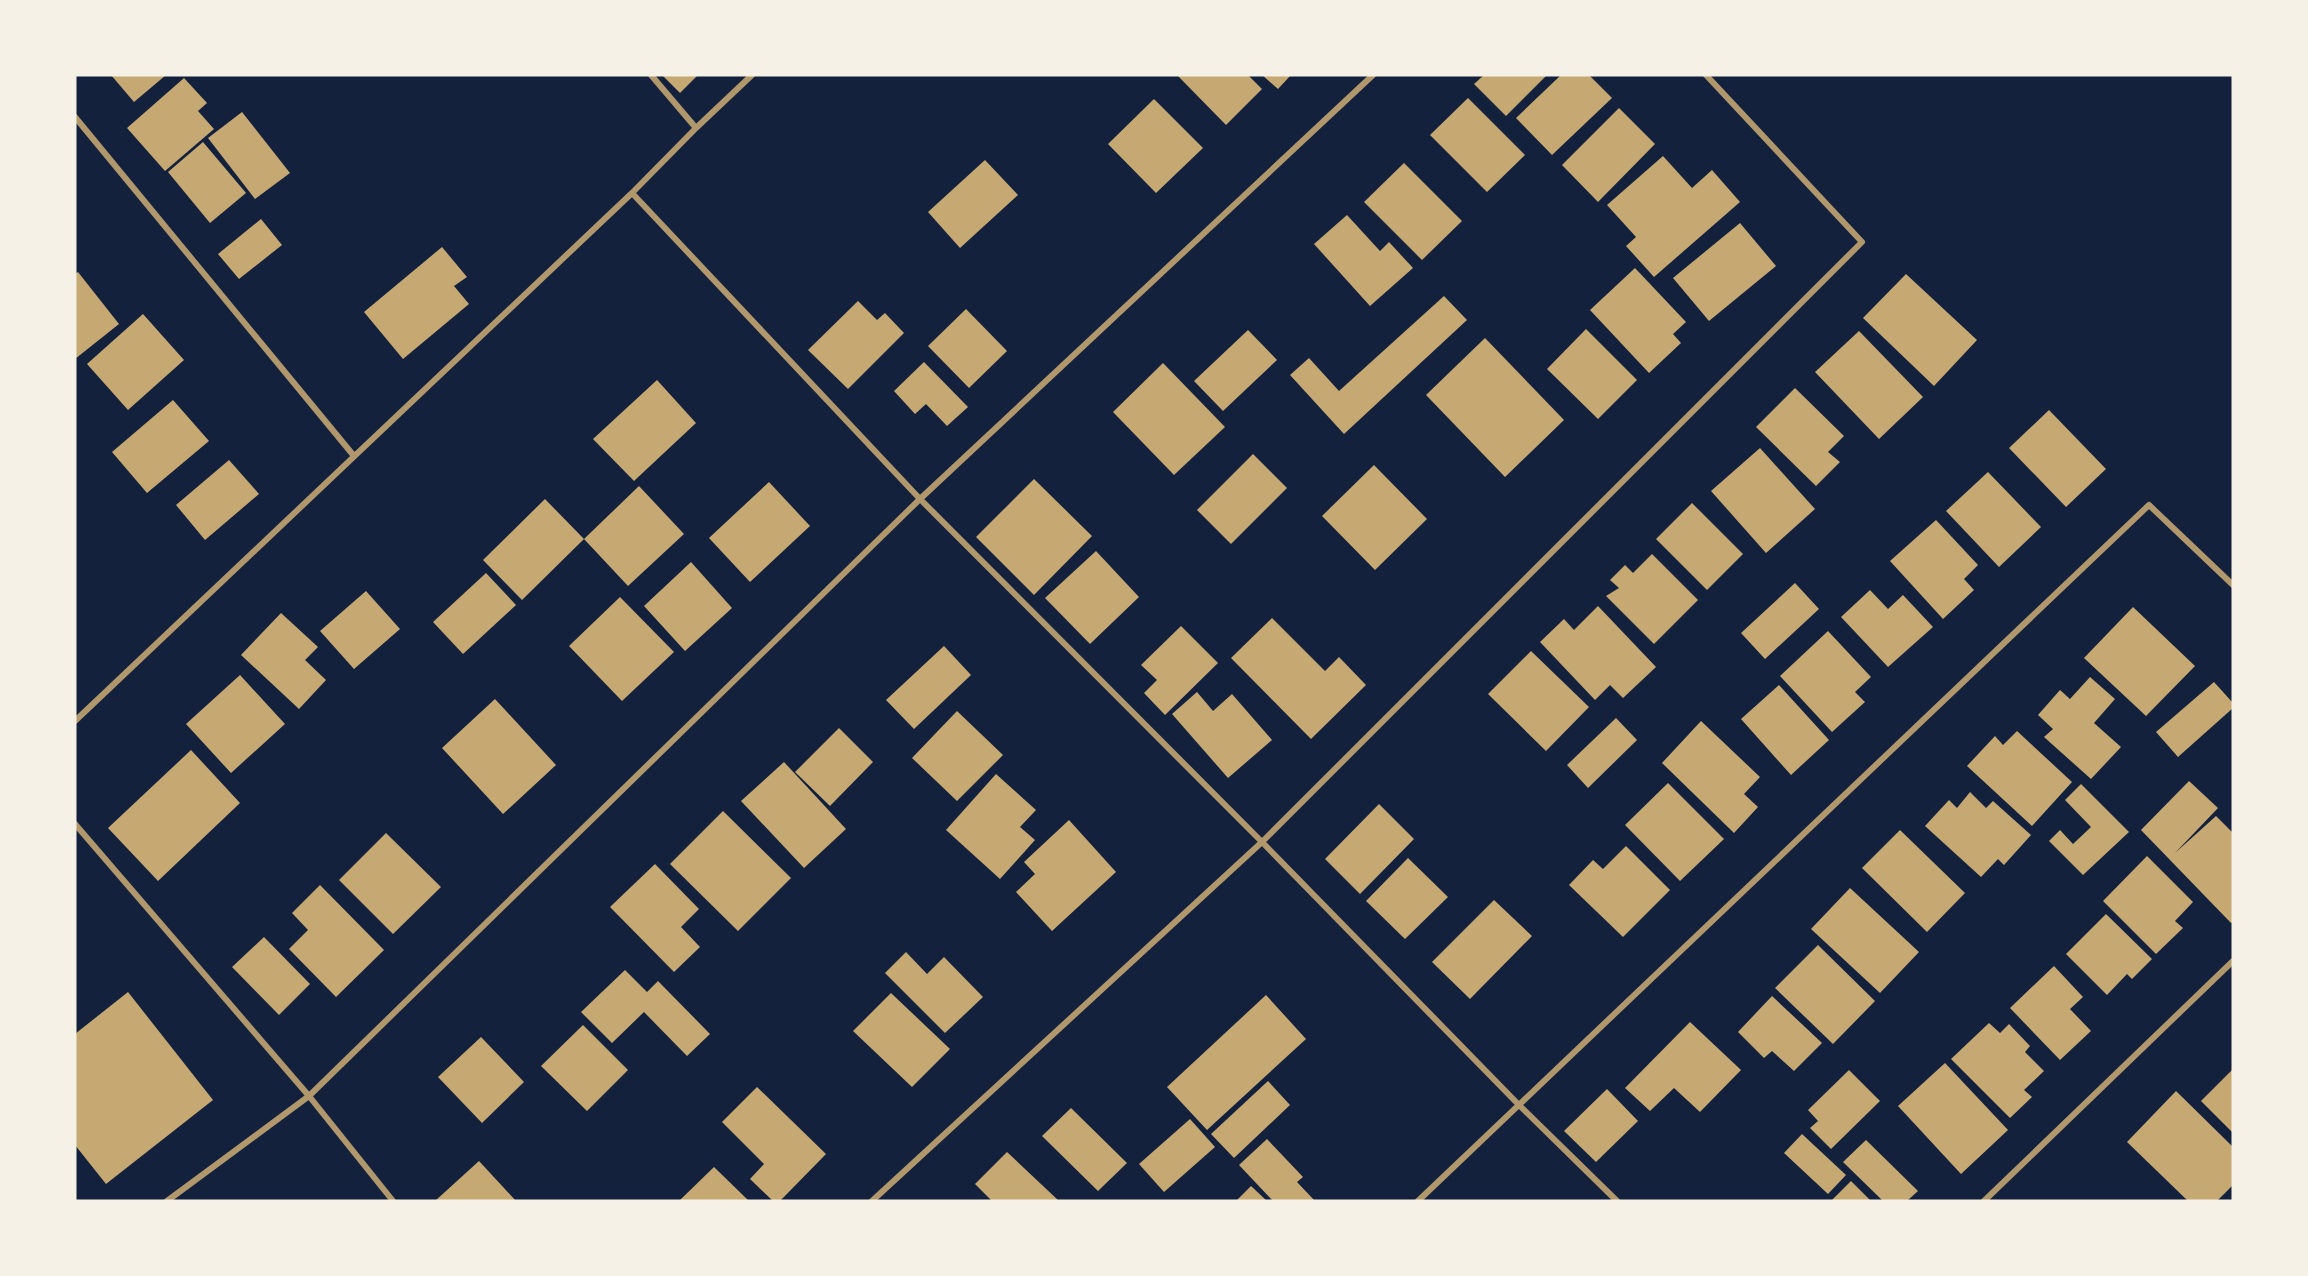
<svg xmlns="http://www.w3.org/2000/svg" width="2308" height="1276" font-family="'Work Sans',sans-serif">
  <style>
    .building { fill: #c6a872 }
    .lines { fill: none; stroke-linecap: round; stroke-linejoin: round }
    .minor { stroke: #b1986c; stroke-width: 6 }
  </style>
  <rect width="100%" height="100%" fill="#14213d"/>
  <path class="building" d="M111 75H166L134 102Z
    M662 75H698L680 93Z
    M1179 75H1248L1262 89 1226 125 1178 76Z
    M1262 75H1291L1278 89Z
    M1484 75H1547L1506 116 1474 84Z
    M1561 75H1589L1612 98 1552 155 1516 118Z
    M184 78 207 103 198 111 214 129 165 171 127 128Z
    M1468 98 1525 155 1487 192 1430 135Z
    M1154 99 1203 148 1156 193 1108 144Z
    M1619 108 1655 144 1598 202 1562 165Z
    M242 112 290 173 255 199 208 138Z
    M203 142 246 193 210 223 168 172Z
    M1663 156 1692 188 1712 170 1740 202 1654 277 1626 246 1636 237 1607 205Z
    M985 160 1018 195 960 248 928 212Z
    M1404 163 1462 221 1422 260 1364 202Z
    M1347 215 1380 251 1389 242 1413 268 1370 306 1314 244Z
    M261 219 282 245 239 279 218 254Z
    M1740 223 1776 266 1709 321 1673 278Z
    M442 247 467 277 454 286 469 304 403 359 364 312Z
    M1635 268 1686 322 1673 334 1681 343 1649 373 1590 310Z
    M78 272 119 324 75 359V274Z
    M1906 274 1977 340 1934 386 1863 318Z
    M1444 296 1467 320 1344 434 1290 375 1309 358 1339 391Z
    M858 301 877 320 885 313 904 333 848 389 808 350Z
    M966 309 1007 351 969 388 928 346Z
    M143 314 184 360 128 410 87 364Z
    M1586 329 1637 380 1598 419 1547 369Z
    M1248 330 1277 360 1223 411 1194 381Z
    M1859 331 1923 397 1879 439 1815 372Z
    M1485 338 1564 420 1505 477 1426 395Z
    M924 362 968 407 947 426 926 404 915 414 894 391Z
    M1163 363 1225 427 1174 475 1113 412Z
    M657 380 696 423 634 481 593 439Z
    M1795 388 1844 436 1828 452 1840 462 1816 486 1756 427Z
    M173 400 209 441 147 493 112 452Z
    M2049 410 2106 469 2066 507 2009 448Z
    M1760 448 1815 509 1766 553 1711 491Z
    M1253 454 1287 488 1231 544 1197 510Z
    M229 460 259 494 205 540 176 505Z
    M1374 465 1427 519 1375 570 1322 516Z
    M1988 472 2041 527 1999 567 1946 511Z
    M1034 479 1092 536 1034 595 976 537Z
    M769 482 810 526 750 582 709 538Z
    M639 486 684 534 628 586 584 539Z
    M545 499 584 539 522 600 483 560Z
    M1692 503 1743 554 1707 590 1656 539Z
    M1936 520 1978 565 1964 579 1974 590 1943 619 1890 561Z
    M1096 551 1139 597 1090 644 1045 598Z
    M1652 554 1698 600 1654 644 1606 596 1619 588 1610 580 1625 565 1633 573Z
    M691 562 732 608 685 651 644 606Z
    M486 573 516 605 463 654 433 622Z
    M1795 583 1819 609 1765 659 1741 633Z
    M1870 590 1888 609 1903 595 1933 627 1888 667 1841 617Z
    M366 591 400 629 354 669 320 631Z
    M620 597 674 652 622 701 569 646Z
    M1598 606 1656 667 1623 698 1610 685 1595 700 1540 642 1564 619 1574 630Z
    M2133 607 2195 666 2146 716 2084 658Z
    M281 613 318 647 305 660 326 680 299 709 241 655Z
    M1272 618 1325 671 1339 657 1366 685 1311 739 1231 658Z
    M1181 626 1218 663 1165 715 1144 693 1157 680 1141 665Z
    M1828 631 1871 677 1855 692 1865 702 1832 732 1780 676Z
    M944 646 971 675 914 729 886 700Z
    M1531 651 1589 707 1546 751 1488 694Z
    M240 675 285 724 231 773 186 724Z
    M2090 677 2115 699 2094 723 2121 747 2091 779 2044 737 2053 729 2038 715 2060 690 2070 699Z
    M2214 682 2233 703V708L2178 757 2156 732Z
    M1779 685 1829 740 1791 775 1741 719Z
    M1197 692 1213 711 1232 694 1272 740 1228 778 1172 714Z
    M495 699 556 765 503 814 442 748Z
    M957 711 1003 755 957 801 912 758Z
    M1616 718 1637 740 1588 788 1567 765Z
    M1701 721 1760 777 1744 794 1758 807 1734 833 1662 763Z
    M839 728 873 762 830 806 795 772Z
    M2017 731 2072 782 2032 826 1967 766 1995 736 2003 745Z
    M191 750 240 803 158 881 108 828Z
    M784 762 846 829 804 868 741 801Z
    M996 774 1036 810 1020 827 1035 840 1000 879 946 830Z
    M2189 781 2218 808 2175 853 2216 816 2233 833V922L2231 923 2141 830Z
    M1668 783 1724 839 1680 881 1625 825Z
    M2081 784 2129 832 2083 875 2049 841 2060 830 2073 844 2091 827 2065 800Z
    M1970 792 1986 808 1993 801 2031 835 2004 865 1998 859 1981 877 1925 826 1949 800 1957 808Z
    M1379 804 1414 839 1360 894 1325 859Z
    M723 811 791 878 738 931 670 864Z
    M1069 820 1116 872 1052 931 1016 892 1035 874 1024 862Z
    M1900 830 1965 893 1927 932 1862 868Z
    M386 833 441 887 393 934 339 880Z
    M1626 846 1670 890 1623 937 1569 885 1593 860 1603 869Z
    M2147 856 2193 902 2175 921 2183 928 2156 954 2103 901Z
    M1408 858 1448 897 1405 939 1366 901Z
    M655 864 699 909 681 927 700 947 674 972 610 907Z
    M320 885 384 950 336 997 289 949 308 930 292 913Z
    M1850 888 1919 952 1880 993 1811 929Z
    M1494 900 1532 936 1470 999 1432 962Z
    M2106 914 2152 959 2132 979 2127 974 2107 995 2066 954Z
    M264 937 310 984 279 1015 232 967Z
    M1818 945 1875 1001 1833 1044 1775 988Z
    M906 952 927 974 944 957 983 997 945 1033 885 973Z
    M2054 966 2083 997 2070 1009 2091 1031 2060 1060 2010 1008Z
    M625 970 647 992 658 981 710 1034 687 1056 644 1012 612 1043 581 1012Z
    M128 992 213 1100 106 1184 75 1145V1034Z
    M891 993 950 1049 912 1087 853 1031Z
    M1266 995 1306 1039 1207 1130 1167 1087Z
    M1772 996 1822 1043 1794 1071 1772 1051 1764 1058 1738 1032Z
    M1690 1022 1741 1070 1700 1112 1674 1088 1650 1111 1625 1088Z
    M1989 1023 2000 1033 2009 1024 2030 1046 2025 1052 2044 1071 2024 1090 2032 1097 2010 1118 1951 1059Z
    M583 1025 628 1070 587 1111 541 1066Z
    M481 1037 524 1082 482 1123 438 1077Z
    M1945 1063 2008 1130 1961 1174 1898 1106Z
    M2233 1069V1133L2201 1101Z
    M1849 1070 1880 1101 1831 1149 1810 1128 1818 1121 1808 1110Z
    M1268 1081 1290 1105 1234 1158 1211 1134Z
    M757 1087 826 1154 780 1201H773L750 1179 764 1164 722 1122Z
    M1607 1089 1638 1121 1596 1162 1564 1131Z
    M2176 1091 2233 1147V1185L2217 1201H2188L2127 1142Z
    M1071 1108 1127 1163 1098 1191 1042 1136Z
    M1190 1119 1215 1147 1164 1192 1139 1164Z
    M1802 1134 1846 1175 1828 1194 1784 1153Z
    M1267 1139 1303 1177 1297 1182 1315 1201H1273L1239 1165Z
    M1866 1140 1918 1191 1907 1201H1883L1843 1162Z
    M1007 1152 1059 1201H992L975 1184Z
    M479 1161 516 1201H435Z
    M714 1167 749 1201H679Z
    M1851 1181 1871 1201H1831Z
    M1251 1186 1267 1201H1236Z"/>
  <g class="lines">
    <path class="minor" d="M651 75 696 128
      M75 117 354 456
      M632 193 920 499 1262 842 1518 1104 1617 1201
      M75 721 632 193 696 128 752 75
      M75 824 309 1096 393 1201
      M167 1201 309 1096 920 499 1373 75
      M872 1201 1262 842 1862 242 1706 75
      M1418 1201 2149 505 2233 585
      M1984 1201 2233 961"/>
  </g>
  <rect width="2308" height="1276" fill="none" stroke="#f6f1e7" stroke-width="153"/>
</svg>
